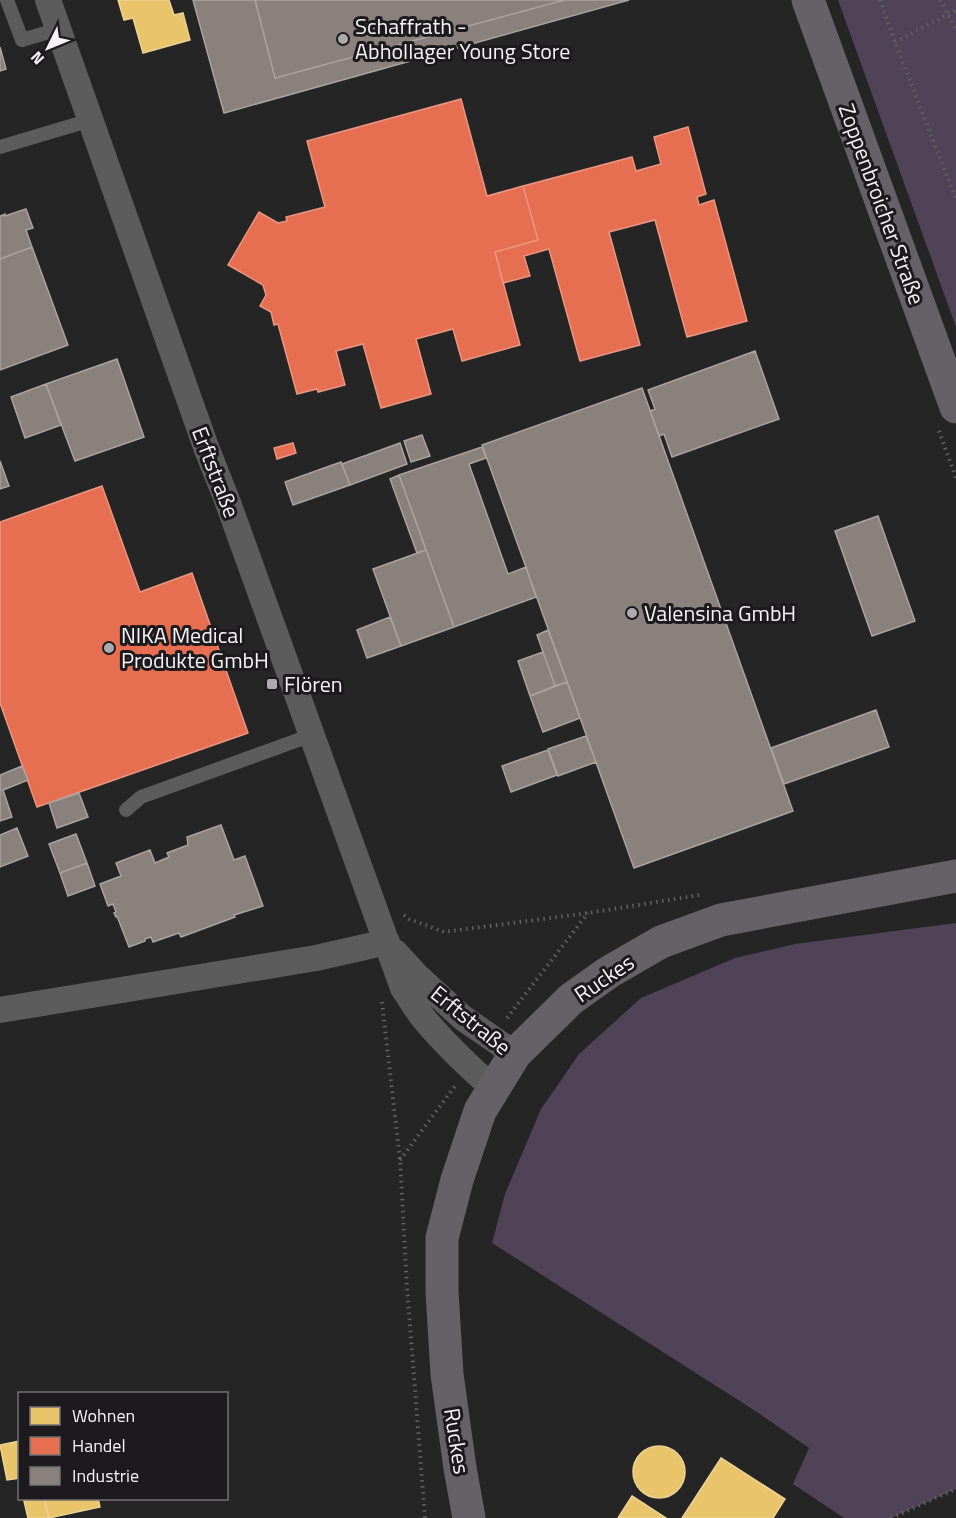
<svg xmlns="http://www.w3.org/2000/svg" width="956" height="1518" font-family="'Titillium Web',sans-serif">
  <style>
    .green { fill: #504257 }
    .homes { fill: #e9c46a; stroke: #ecd293; stroke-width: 1.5 }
    .shops { fill: #e76f51; stroke: #eb9682; stroke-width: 1.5 }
    .industry { fill: #8a817c; stroke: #aaa3a0; stroke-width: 1.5 }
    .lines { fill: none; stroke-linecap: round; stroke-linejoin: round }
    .path { stroke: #626162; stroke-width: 4; stroke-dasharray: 1.5 4.5; stroke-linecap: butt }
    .service { stroke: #5d5c5d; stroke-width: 14 }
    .minor { stroke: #5d5c5d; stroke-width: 26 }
    .secondary { stroke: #646266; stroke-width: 33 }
    .poi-dot { fill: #acaaac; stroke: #1d1a1e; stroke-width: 2 }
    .labels { text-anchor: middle; stroke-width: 6; stroke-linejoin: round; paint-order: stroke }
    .poi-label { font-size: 22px; fill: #f4f2f4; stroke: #1d1a1e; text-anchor: start }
    .street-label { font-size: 22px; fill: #f4f2f4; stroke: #1d1a1e }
  </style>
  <rect width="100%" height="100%" fill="#262526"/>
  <path class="green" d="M838 0H956V327Z
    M956 923V1489L891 1518H844L793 1484 809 1448 757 1412 492 1243 505 1194 541 1109 579 1054 641 998 735 958 795 944Z"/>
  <path class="homes" d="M118 0H169L174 15 183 13 190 40 143 53 133 18 124 20Z
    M20 1441V1478L7 1480 0 1445Z
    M633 1472a26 26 0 1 1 52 0a26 26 0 1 1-52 0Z
    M721 1458 785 1499 773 1518H682Z
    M632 1496 666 1518H618Z
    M35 1498H44L49 1518H28L24 1501Z
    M44 1498H98L100 1507 49 1518Z"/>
  <path class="shops" d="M461 99 487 196 523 186 538 240 495 252 520 345 462 361 453 329 416 339 431 394 381 408 363 344 336 351 345 385 318 392 317 389 297 394 278 324 274 325 271 312 260 306 266 295 263 285 228 265 259 212 278 223 287 221 286 217 325 207 307 141Z
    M688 127 706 194 697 197 699 205 714 200 747 321 687 337 655 220 609 232 640 345 580 361 549 249 524 256 530 276 503 283 495 252 538 240 523 186 632 157 636 171 661 164 654 137Z
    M293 443 296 453 277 459 274 448Z
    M102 486 140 592 192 573 248 733 37 807 0 703V522Z"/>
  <path class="industry" d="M193 0H255L275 78 565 0H629L224 113Z
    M255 0H565L275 78Z
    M0 47 6 69 0 71Z
    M26 209 33 228 26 230 32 247 0 259V216L5 214V216Z
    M32 247 68 345 0 370V259Z
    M755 351 779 419 672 457 664 434 659 436 650 411 655 409 648 390Z
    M117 359 144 437 75 461 46 384Z
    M46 384 61 425 25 438 11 397Z
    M642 388 793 811 634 868 482 445Z
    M422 435 430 456 411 462 404 441Z
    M400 443 407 464 350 485 342 464Z
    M482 447 486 458 469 464 508 574 526 567 536 597 454 627 399 475Z
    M0 461 9 486 0 489Z
    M341 462 350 485 293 505 285 482Z
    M399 475 426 550 417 553 390 479Z
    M878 516 915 621 872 636 835 531Z
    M426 550 454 627 401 646 373 569Z
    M390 617 401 646 367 658 357 630Z
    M548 630 567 682 555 686 537 635Z
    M543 652 555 686 530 696 518 661Z
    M567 682 580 718 543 732 530 696Z
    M876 710 889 747 784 784 771 748Z
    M586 736 596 762 558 776 548 749Z
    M548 750 557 775 511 792 502 766Z
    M22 766 28 780 3 790 12 817 0 821V775Z
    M79 793 88 817 57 828 49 803Z
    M221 825 234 860 245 856 263 906 234 915 235 917 181 937 179 933 153 942 151 937 145 939V941L129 947 117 916 116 917 114 913 116 912 113 904 108 906 100 884 121 876 116 863 150 850 155 863 169 857 167 853 188 845 187 837Z
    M17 828 28 856 0 867V835Z
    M76 834 87 863 60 873 49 844Z
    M87 863 95 886 68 896 60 873Z"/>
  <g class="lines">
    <path class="path" d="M880 0 895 42 956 199
      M940 0 956 30
      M895 42 956 10
      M939 431 956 478
      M404 915 409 919 444 932 588 913 700 895
      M382 1002 400 1160 407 1287 425 1518
      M507 1018 588 913
      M400 1160 455 1086
      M891 1518 956 1489"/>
    <path class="service" d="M7 0 22 40 59 29
      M0 147 91 120
      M126 810 141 797 312 735"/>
    <path class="minor" d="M48 0 206 447 227 500 403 988C410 998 416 1009 424 1019 445 1044 468 1066 493 1088
      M395 952 416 975 463 1018 515 1054
      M0 1010 316 958 387 942"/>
    <path class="secondary" d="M808 0 956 407
      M469 1518 460 1468 447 1374 442 1292V1238L457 1180 480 1111 515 1054 571 999 609 972 661 942 721 920 956 876"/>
  </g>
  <g class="poi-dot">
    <circle cx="343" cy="39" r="6"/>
    <circle cx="632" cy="613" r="6"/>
    <circle cx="109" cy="648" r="6"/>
    <rect x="266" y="678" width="12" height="12" rx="3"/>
  </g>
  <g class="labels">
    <g class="poi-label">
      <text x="355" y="34">Schaffrath -<tspan x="355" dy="25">Abhollager Young Store</tspan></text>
      <text x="644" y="621">Valensina GmbH</text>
      <text x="121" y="643">NIKA Medical<tspan x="121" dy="25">Produkte GmbH</tspan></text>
      <text x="284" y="692">Flören</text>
    </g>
    <g class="street-label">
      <text transform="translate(882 204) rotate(70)" y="8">Zoppenbroicher Straße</text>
      <text transform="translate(216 472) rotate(69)" y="8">Erftstraße</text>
      <text transform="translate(604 978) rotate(-34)" y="8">Ruckes</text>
      <text transform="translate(471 1020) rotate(39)" y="8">Erftstraße</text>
      <text transform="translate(457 1441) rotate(81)" y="8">Ruckes</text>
    </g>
  </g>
  <rect x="18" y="1392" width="210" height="108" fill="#1d1a1e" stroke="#737074" stroke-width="1.5"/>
  <rect x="30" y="1407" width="30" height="18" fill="#e9c46a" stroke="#737074" stroke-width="1.5"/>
  <text x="72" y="1422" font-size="18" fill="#f4f2f4">Wohnen</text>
  <rect x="30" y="1437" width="30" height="18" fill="#e76f51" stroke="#737074" stroke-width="1.5"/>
  <text x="72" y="1452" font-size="18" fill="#f4f2f4">Handel</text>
  <rect x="30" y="1467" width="30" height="18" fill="#8a817c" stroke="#737074" stroke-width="1.5"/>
  <text x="72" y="1482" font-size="18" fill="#f4f2f4">Industrie</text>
  <g transform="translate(48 48) rotate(227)" stroke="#1d1a1e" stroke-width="4.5" paint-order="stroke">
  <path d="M0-4.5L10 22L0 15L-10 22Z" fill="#f4f2f4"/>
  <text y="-9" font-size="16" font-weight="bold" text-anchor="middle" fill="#f4f2f4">N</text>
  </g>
</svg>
